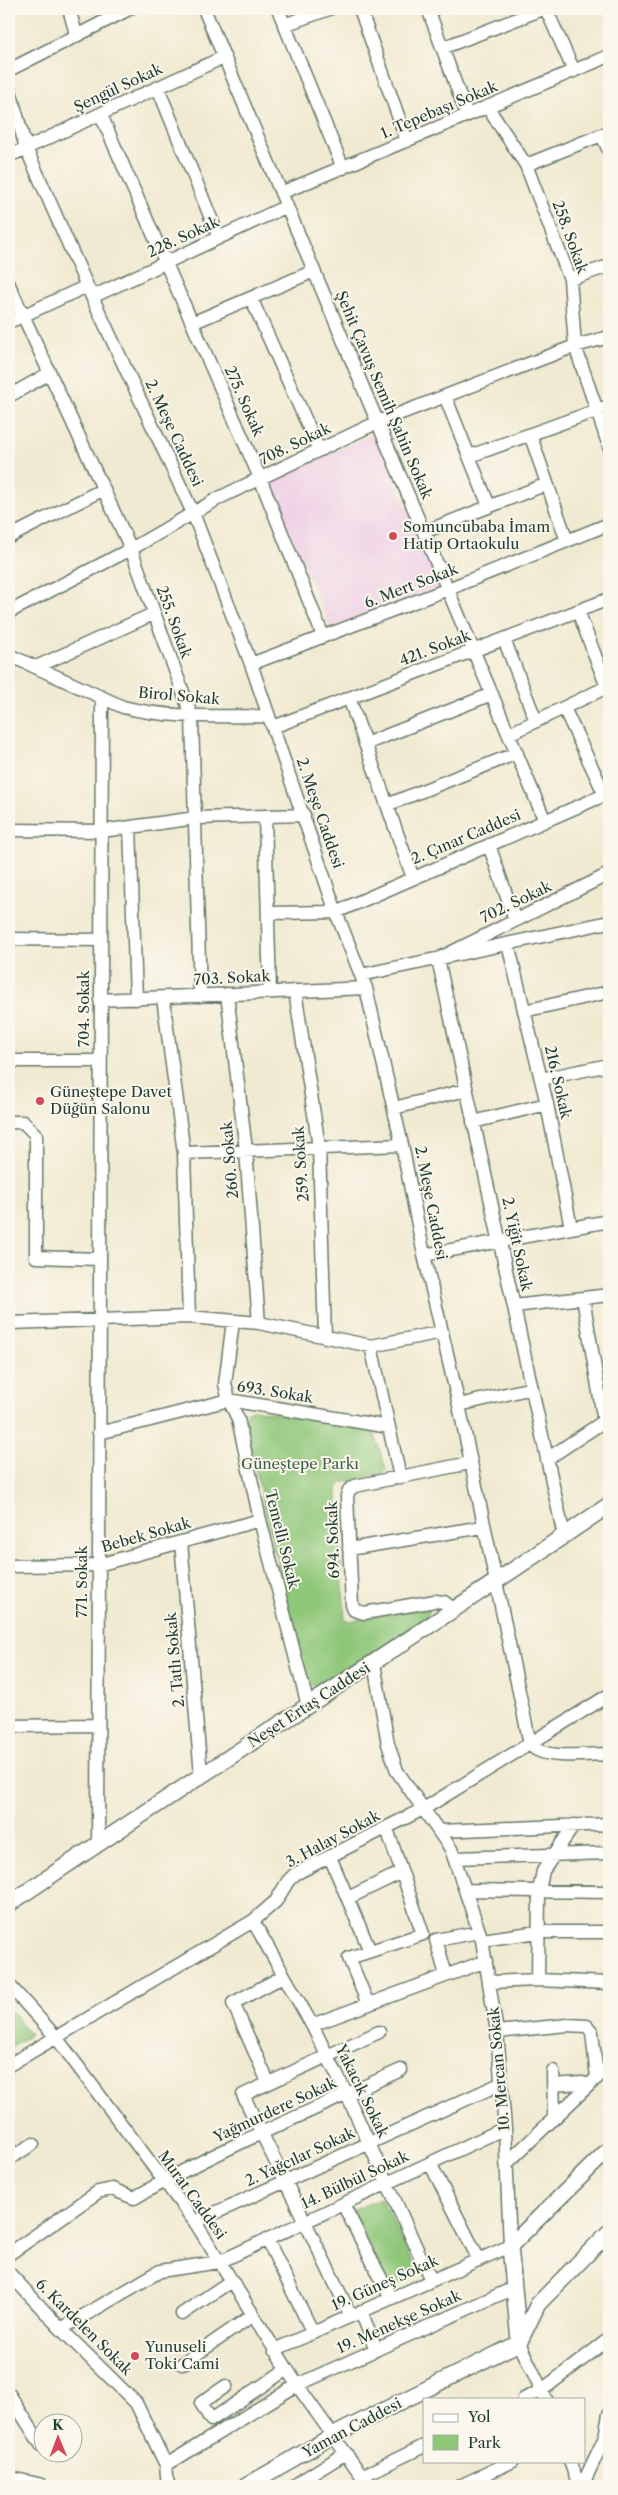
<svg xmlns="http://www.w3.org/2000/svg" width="618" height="2495" font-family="'Libre Caslon Text',serif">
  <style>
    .built { fill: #efd0e6 }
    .green { fill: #8fc779; stroke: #578256 }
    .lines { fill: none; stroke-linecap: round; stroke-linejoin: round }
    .minor-casing { stroke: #687a6b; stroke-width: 15 }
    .major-casing { stroke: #687a6b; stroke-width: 18 }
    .minor { stroke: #fff; stroke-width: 12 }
    .major { stroke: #fff; stroke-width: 15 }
    .poi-dot { fill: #d1495b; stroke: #fbf7ec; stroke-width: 2 }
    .labels { text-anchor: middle; stroke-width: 4; stroke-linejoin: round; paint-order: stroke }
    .street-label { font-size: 15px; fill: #1f3d34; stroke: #fbf7ec }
    .poi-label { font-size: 15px; fill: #1f3d34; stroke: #fbf7ec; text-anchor: start }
    .park-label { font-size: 15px; fill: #3b6045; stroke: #fbf7ec }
  </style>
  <rect width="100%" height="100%" fill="#fbf7ec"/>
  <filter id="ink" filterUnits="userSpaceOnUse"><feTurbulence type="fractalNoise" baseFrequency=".02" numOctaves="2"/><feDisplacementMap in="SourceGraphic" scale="10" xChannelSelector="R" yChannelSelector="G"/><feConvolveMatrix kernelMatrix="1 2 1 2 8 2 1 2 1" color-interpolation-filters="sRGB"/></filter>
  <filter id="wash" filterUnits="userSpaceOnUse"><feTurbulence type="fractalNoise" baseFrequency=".0096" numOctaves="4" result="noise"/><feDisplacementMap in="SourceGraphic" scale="20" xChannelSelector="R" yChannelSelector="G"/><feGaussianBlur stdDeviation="1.12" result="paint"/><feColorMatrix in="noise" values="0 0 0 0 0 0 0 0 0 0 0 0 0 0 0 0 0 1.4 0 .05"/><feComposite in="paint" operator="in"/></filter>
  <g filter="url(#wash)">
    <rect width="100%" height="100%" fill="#f1ead2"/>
    <path class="built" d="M374 433 441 586 330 627 269 483Z"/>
    <path class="green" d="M254 1409 374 1432 386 1469 383 1473 341 1483 337 1491 345 1619 350 1621 424 1608 430 1610 425 1620 321 1686C311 1687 306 1684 303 1675L245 1423 247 1412Z
      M9 2009 30 2035 9 2048Z
      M381 2198 419 2274 390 2287 352 2211Z"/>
  </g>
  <g filter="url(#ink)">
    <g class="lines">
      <g class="minor-casing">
        <path id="minor" d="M69 9 76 34
          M204 9 545 821
          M278 9 343 168
          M360 9 407 141
          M428 9 467 115
          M546 9 574 71
          M284 25 329 9
          M442 48 543 9
          M9 70 129 9
          M9 87 26 148 87 286 193 513 251 664 336 912 366 988 402 1145 424 1255 459 1405 530 1744C542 1761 589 1754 609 1754
          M158 88 219 238
          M488 108 526 165 570 279 575 346 609 446
          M101 115 260 478 323 636
          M602 135 609 151
          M9 156 224 57
          M526 165 609 132
          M281 193 609 56
          M570 279 609 266
          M9 285 131 549 192 717 200 996
          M92 297 287 206
          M251 298 319 450
          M9 322 87 286
          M192 323 314 271
          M9 396 50 373
          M445 396 489 506
          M530 434 567 541
          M470 456 609 406
          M424 532 547 484
          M9 537 104 489
          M578 611 607 687
          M9 612 131 549 221 497 378 422 575 346 609 337
          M504 639 536 721
          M9 655 123 707C171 719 220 716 269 716
          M251 664 448 589 609 524
          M36 667 153 614
          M349 698 413 878
          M564 708 605 795
          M273 727 609 599
          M509 734 609 686
          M365 744 492 694
          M387 805 517 753
          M265 816 270 992
          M130 827 136 999
          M9 830 102 831 196 818 304 815
          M489 845 515 920
          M268 913 336 912 609 793
          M9 939 100 940
          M508 944 547 1104 571 1228
          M361 975 609 922
          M295 991 319 1147 325 1337
          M227 994 246 1150 259 1323
          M163 998 184 1153 189 1317
          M100 1000 366 988
          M524 1011 609 992
          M9 1061H100
          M541 1079 609 1065
          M394 1108 466 1090
          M9 1122H23L36 1135V1257L99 1259
          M473 1122 547 1104
          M184 1153 402 1145
          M424 1255 609 1221
          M583 1298 604 1422
          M514 1306 609 1295
          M233 1321 225 1384 229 1400 238 1419 260 1520 308 1706
          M9 1323 189 1317 259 1323 371 1346 442 1332
          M371 1346 400 1477
          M459 1405 532 1388
          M99 1433 229 1400 389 1427
          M547 1459 609 1418
          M564 1536 438 959 609 874
          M181 1542 201 1775
          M349 1549 483 1527
          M9 1566 98 1565 260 1520
          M453 1609 444 1602 435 1601 364 1613 354 1610 352 1605 347 1496 349 1490 355 1486 470 1463
          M9 1726 98 1725
          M440 1831 609 1824
          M98 1843 102 697
          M330 1857 370 1951
          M455 1858 609 1853
          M467 1890 609 1892
          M348 1898 402 1872
          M253 1921 312 2025 347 2095 431 2280
          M482 1940 538 1932H609
          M446 1975 436 1940 479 1932
          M538 1980 539 1891 543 1871 574 1825
          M490 1982 538 1980 609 1983
          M9 1985 55 2036 195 2222 297 2385 369 2486
          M368 2004 349 1958 423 1934 387 1829
          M312 2025 486 1961
          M497 2032 567 2025 587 2026 592 2032 597 2078
          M9 2065 253 1921 276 1901 288 1881 295 1874 425 1808 609 1695
          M553 2071 554 2118
          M268 2082 233 2003 284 1976
          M553 2085 582 2083 589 2085
          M9 2159 33 2144
          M430 2163 479 2260
          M506 2164 609 2066
          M343 2204 391 2298
          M195 2222 500 2084
          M267 2239 313 2333
          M9 2254 98 2192 112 2189 134 2198C219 2149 311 2111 401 2070
          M9 2273 61 2329 136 2403 166 2465 168 2486
          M361 2311 376 2350
          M182 2314 231 2281
          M351 2316 243 2095 379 2032
          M61 2329 160 2271 219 2262 505 2128
          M519 2343 546 2399
          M274 2350 510 2246 505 2128 497 2032 482 1940 451 1849 397 1771 388 1744 374 1663
          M182 2364 253 2315
          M226 2386 201 2403 211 2420 287 2369
          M9 2394 42 2446
          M524 2399 542 2390 609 2339
          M570 2461 579 2486
          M166 2465 297 2385 514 2288
          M362 2476 424 2446
          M293 2486 346 2453
          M460 2486 513 2461
          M582 2486 605 2437 609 2414"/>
      </g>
      <g class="major-casing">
        <path id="major" d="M9 1904C207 1769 411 1641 609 1505
          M519 2341 510 2246 609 2149
          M9 2479 40 2486
          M246 2486 334 2435 519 2343 538 2304 609 2232"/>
      </g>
      <use href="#minor" class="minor"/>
      <use href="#major" class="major"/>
    </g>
  </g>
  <g class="poi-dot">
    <circle cx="393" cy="536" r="5"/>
    <circle cx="40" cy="1101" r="5"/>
    <circle cx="135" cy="2356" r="5"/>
  </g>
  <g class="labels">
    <g class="street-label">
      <text transform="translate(118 88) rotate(-25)" y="5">Şengül Sokak</text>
      <text transform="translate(439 110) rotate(-23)" y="5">1. Tepebaşı Sokak</text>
      <text transform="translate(183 237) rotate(-25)" y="5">228. Sokak</text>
      <text transform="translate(570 237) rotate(70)" y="5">258. Sokak</text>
      <text transform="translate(384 395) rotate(67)" y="5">Şehit Çavuş Semih Şahin Sokak</text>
      <text transform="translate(244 401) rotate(66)" y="5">275. Sokak</text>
      <text transform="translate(174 433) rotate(65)" y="5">2. Meşe Caddesi</text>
      <text transform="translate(295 444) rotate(-26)" y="5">708. Sokak</text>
      <text transform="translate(411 586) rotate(-21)" y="5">6. Mert Sokak</text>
      <text transform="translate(174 622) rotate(70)" y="5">255. Sokak</text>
      <text transform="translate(435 648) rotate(-21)" y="5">421. Sokak</text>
      <text transform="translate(179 696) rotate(5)" y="5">Birol Sokak</text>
      <text transform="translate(320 813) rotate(71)" y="5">2. Meşe Caddesi</text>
      <text transform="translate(466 837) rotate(-23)" y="5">2. Çınar Caddesi</text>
      <text transform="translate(516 902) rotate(-26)" y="5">702. Sokak</text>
      <text transform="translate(232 978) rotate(-3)" y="5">703. Sokak</text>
      <text transform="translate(84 1009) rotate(-90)" y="5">704. Sokak</text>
      <text transform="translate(558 1082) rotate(77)" y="5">216. Sokak</text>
      <text transform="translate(230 1160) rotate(-95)" y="5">260. Sokak</text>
      <text transform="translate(301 1164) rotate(-94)" y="5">259. Sokak</text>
      <text transform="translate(431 1203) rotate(79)" y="5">2. Meşe Caddesi</text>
      <text transform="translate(517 1244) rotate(78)" y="5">2. Yiğit Sokak</text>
      <text transform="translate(275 1392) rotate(9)" y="5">693. Sokak</text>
      <text transform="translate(146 1535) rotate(-16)" y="5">Bebek Sokak</text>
      <text transform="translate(282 1539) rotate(76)" y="5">Temelli Sokak</text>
      <text transform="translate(333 1540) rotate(-92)" y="5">694. Sokak</text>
      <text transform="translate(82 1582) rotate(-90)" y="5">771. Sokak</text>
      <text transform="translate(175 1660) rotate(-95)" y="5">2. Tatlı Sokak</text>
      <text transform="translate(309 1705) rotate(-33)" y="5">Neşet Ertaş Caddesi</text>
      <text transform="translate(333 1839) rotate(-28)" y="5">3. Halay Sokak</text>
      <text transform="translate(499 2069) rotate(-95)" y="5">10. Mercan Sokak</text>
      <text transform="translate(362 2091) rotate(64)" y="5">Yakacık Sokak</text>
      <text transform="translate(275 2110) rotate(-25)" y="5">Yağmurdere Sokak</text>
      <text transform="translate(300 2157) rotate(-25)" y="5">2. Yağcılar Sokak</text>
      <text transform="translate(355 2180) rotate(-25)" y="5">14. Bülbül Sokak</text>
      <text transform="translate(192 2195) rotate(54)" y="5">Murat Caddesi</text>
      <text transform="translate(385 2283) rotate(-24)" y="5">19. Güneş Sokak</text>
      <text transform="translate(399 2322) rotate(-24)" y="5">19. Menekşe Sokak</text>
      <text transform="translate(84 2327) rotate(45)" y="5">6. Kardelen Sokak</text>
      <text transform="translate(352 2428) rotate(-28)" y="5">Yaman Caddesi</text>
    </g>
    <g class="poi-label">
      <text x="403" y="532">Somuncubaba İmam<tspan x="403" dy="17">Hatip Ortaokulu</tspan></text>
      <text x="50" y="1097">Güneştepe Davet<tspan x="50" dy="17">Düğün Salonu</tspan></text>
      <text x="145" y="2352">Yunuseli<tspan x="145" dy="17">Toki Cami</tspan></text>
    </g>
    <g class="park-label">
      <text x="300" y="1469">Güneştepe Parkı</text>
    </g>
  </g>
  <rect width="618" height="2495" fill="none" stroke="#fbf7ec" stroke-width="30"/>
  <rect x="423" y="2398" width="162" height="65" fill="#fbf7ec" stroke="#a3ada2"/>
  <rect x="433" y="2414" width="25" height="8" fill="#ffffff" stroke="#a3ada2"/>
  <text x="468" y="2422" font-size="15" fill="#1f3d34">Yol</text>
  <rect x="433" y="2435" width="25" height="15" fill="#8fc779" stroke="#a3ada2"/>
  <text x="468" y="2448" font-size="15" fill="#1f3d34">Park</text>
  <g transform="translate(58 2438) rotate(359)"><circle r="24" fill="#fbf7ec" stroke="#a3ada2"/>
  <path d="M0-4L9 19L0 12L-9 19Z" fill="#d1495b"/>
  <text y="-8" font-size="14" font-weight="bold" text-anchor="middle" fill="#1f3d34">K</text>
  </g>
</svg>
